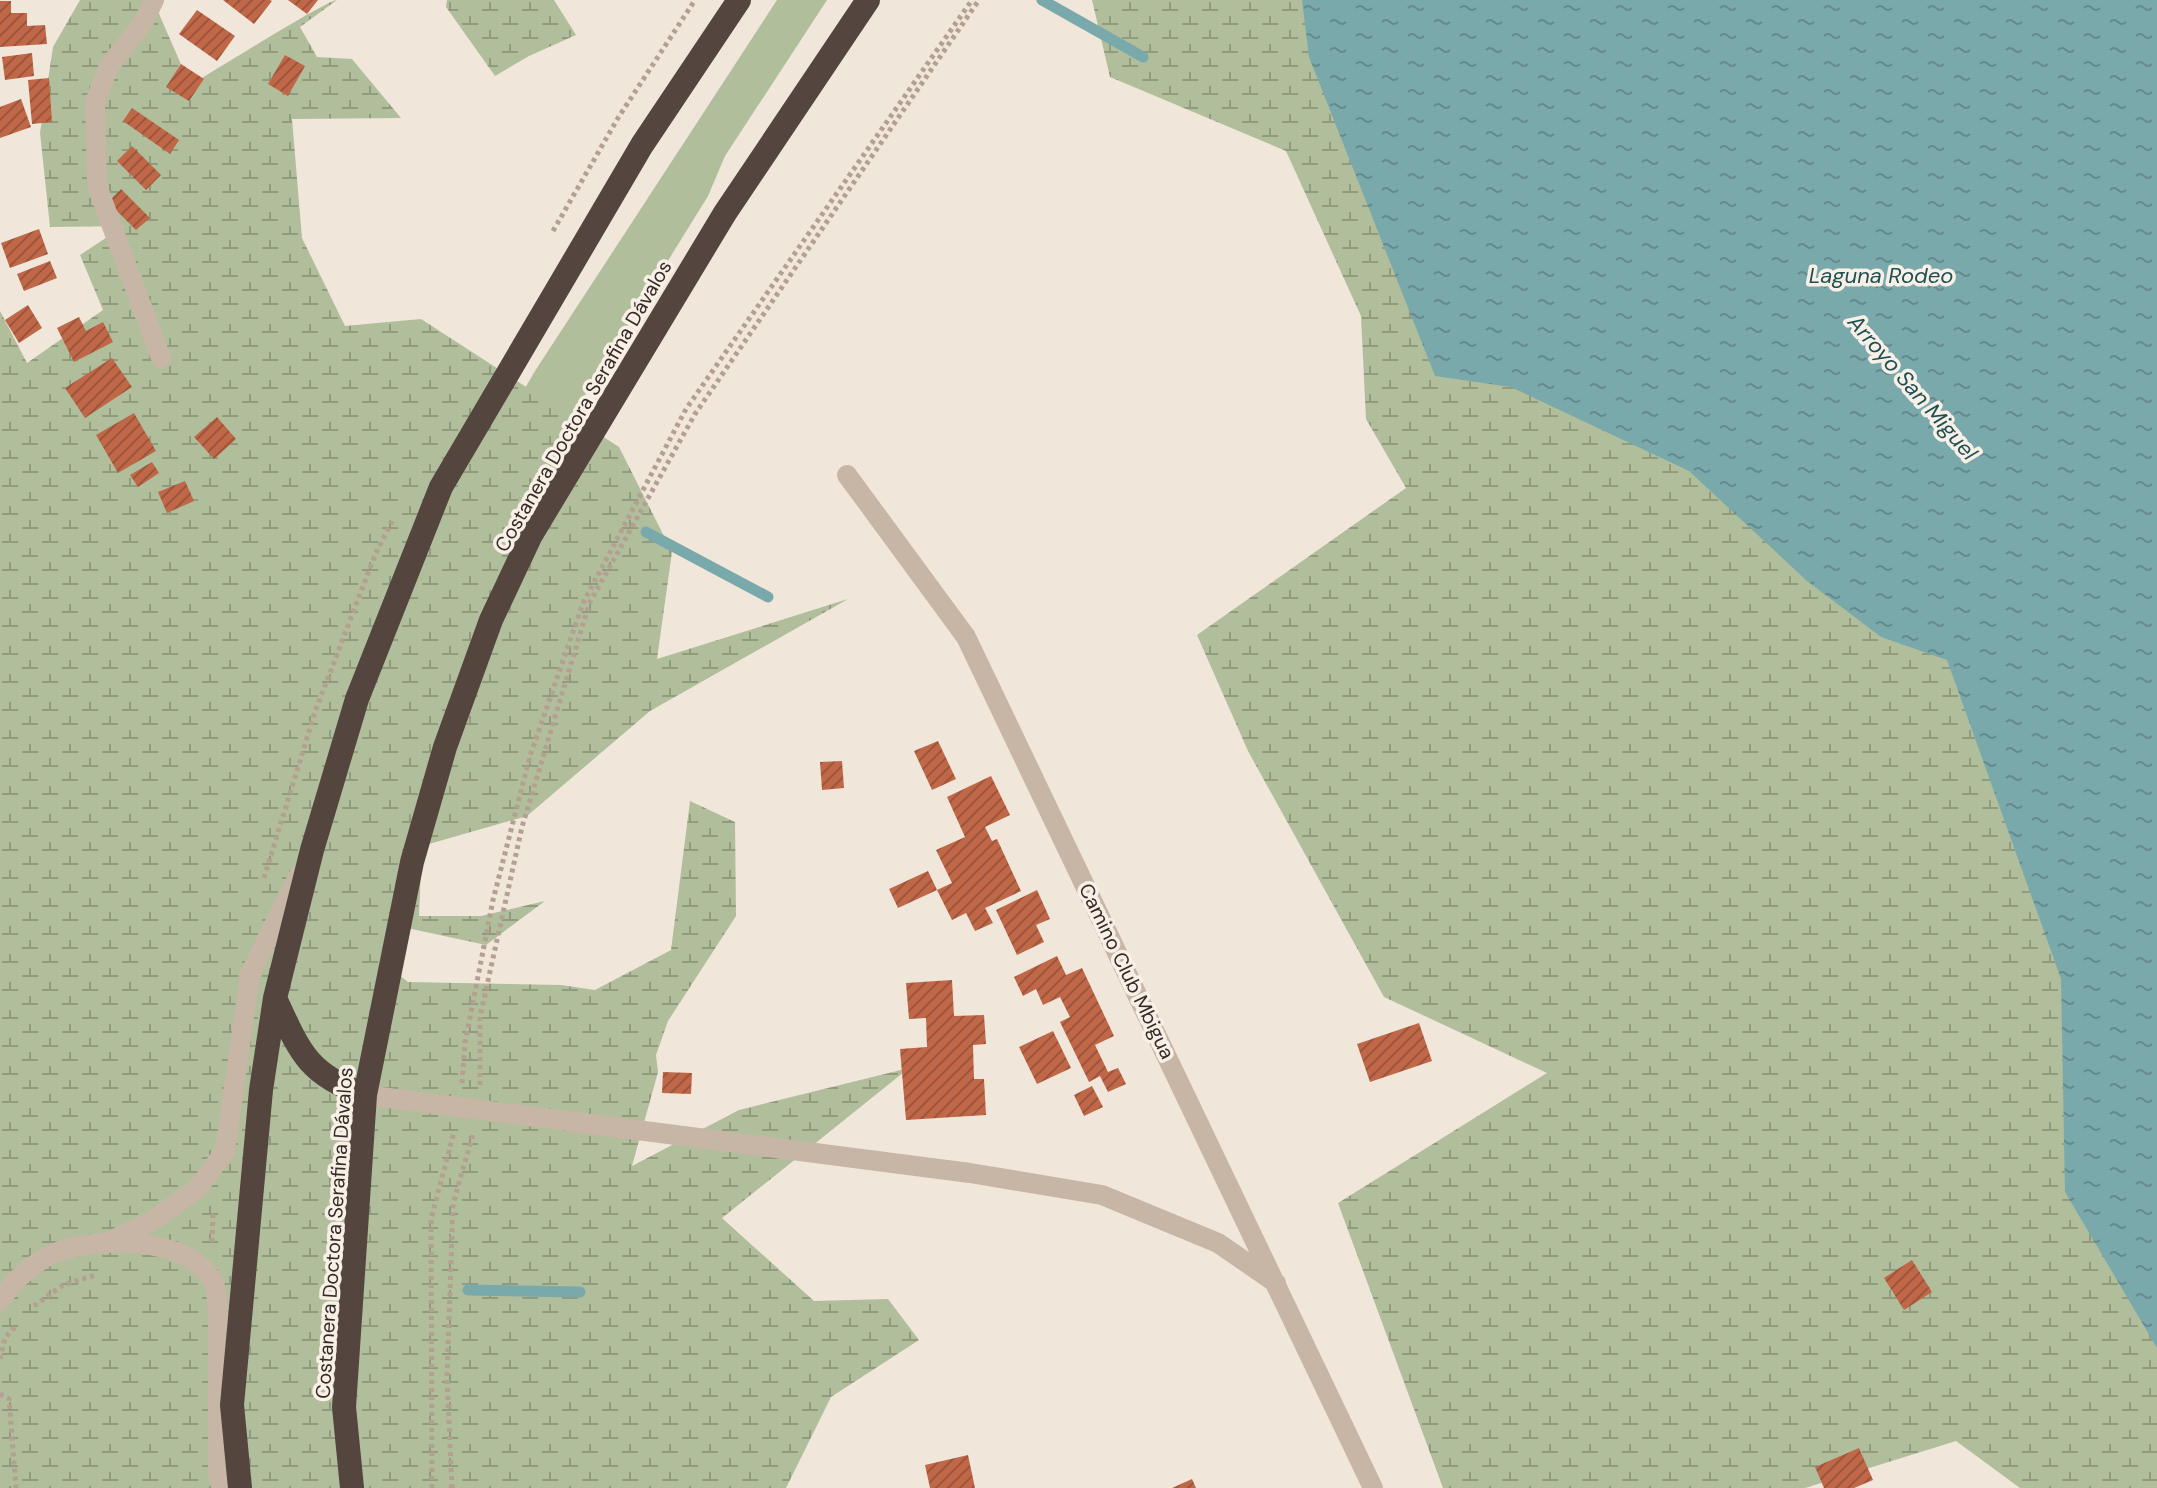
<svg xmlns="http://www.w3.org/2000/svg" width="2157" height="1488" font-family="'DM Sans',sans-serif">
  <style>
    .grass { fill: #b1be9b }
    .wetland { fill: url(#wetland-marsh) }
    .water { fill: url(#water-ripples) }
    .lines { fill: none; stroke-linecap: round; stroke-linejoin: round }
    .stream { stroke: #7aa9ac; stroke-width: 11 }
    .building { fill: url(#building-hatch) }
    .path { stroke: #b3a091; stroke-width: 5; stroke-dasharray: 4 4; stroke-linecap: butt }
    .street { stroke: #c7b6a6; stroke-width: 20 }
    .highway { stroke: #54463e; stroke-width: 24 }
    .labels { text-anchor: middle; stroke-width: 7; stroke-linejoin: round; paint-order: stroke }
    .street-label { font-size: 20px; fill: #342b27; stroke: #f8f0e6 }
    .water-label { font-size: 22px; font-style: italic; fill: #1e4f53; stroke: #f8f0e6 }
  </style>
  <defs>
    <pattern id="wetland-marsh" width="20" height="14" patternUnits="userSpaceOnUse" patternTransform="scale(2)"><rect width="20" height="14" fill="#b1be9b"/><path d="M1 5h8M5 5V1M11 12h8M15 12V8" fill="none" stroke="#919b7e"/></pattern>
    <pattern id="water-ripples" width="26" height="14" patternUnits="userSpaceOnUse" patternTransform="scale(2)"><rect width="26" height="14" fill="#7aa9ac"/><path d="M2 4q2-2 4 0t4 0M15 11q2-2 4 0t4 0" fill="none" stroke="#658a8c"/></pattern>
    <pattern id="building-hatch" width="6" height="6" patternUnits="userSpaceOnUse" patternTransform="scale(2)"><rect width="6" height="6" fill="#c06748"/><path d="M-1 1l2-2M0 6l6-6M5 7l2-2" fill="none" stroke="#9d553c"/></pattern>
  </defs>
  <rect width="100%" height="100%" fill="#f0e6da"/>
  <path class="grass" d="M777 0H827L725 156 708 196 525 492 475 474 535 371Z"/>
  <path class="wetland" d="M80 0H153L190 85C209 74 327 0 337 0L300 27 317 57 352 59 401 118 292 119 302 238 345 326 421 319 619 447 672 552 657 659 848 599 650 711 527 816 422 846 419 916H481L545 901 486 945 393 925 380 960 408 982 561 985 595 990 671 950 690 801 735 822 736 916 668 1021 656 1055 658 1072 632 1166 739 1110 909 1068 722 1218 814 1301 888 1299 919 1340 831 1397 786 1488H0V311L27 363 103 310 80 255 124 226 50 227 40 133 53 47Z
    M447 0H554L576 35 529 56 495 76 446 7Z
    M1092 0H2157V1488H2020L1956 1441 1805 1488H1443L1338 1203 1547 1073 1384 997 1248 751 1197 635 1406 488 1366 419 1361 316 1286 151 1110 77Z"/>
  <path class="water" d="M1302 0H2157V1348L2065 1192 2061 979 1947 660 1881 637 1807 581 1689 471 1511 387 1435 376 1309 57Z"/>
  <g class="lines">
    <path class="stream" d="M1042 0 1143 57
      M646 532 768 597
      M468 1290 580 1292"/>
  </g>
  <path class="building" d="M223 0H270L272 1 254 24Z
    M288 0H318L307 14Z
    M0 1H11V13H27V26L45 25 47 44 0 47Z
    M197 10 235 36 217 61 179 34Z
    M32 53 34 76 5 80 2 57Z
    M285 55 305 66 288 96 268 84Z
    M181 64 204 79 189 101 166 87Z
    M49 78 52 122 32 124 28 80Z
    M21 99 31 127 0 138V107Z
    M132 108 179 140 170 154 123 121Z
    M132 146 161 175 146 190 117 161Z
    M121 189 150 218 136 230 108 202Z
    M39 229 48 254 10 268 1 243Z
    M50 261 57 278 24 291 17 274Z
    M28 305 42 328 19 343 5 320Z
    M79 317 86 331 103 322 113 342 74 362 57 328Z
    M112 358 132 387 85 418 65 388Z
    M134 413 156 451 118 473 96 435Z
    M217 417 236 439 214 459 194 437Z
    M152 462 159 473 138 487 130 475Z
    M185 481 194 501 167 513 158 492Z
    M938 741 956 779 932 790 914 751Z
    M842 761 844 788 822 790 820 762Z
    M991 776 1010 815 985 827 992 841 997 839 1021 891 985 908 993 923 975 931 966 913 952 920 937 890 952 883 936 850 965 837 947 797Z
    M928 871 937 890 898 908 889 889Z
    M1037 890 1050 919 1036 925 1044 942 1017 955 996 910Z
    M1057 956 1066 975 1082 968 1114 1036 1095 1045 1108 1072 1118 1068 1126 1084 1108 1092 1100 1076 1089 1082 1060 1022 1070 1017 1060 997 1043 1005 1036 989 1023 996 1014 977Z
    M952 980 954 1016 984 1015 986 1044 973 1045 974 1079H984L986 1115 906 1120 900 1049 927 1047 926 1018 909 1019 906 983Z
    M1419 1023 1432 1061 1370 1082 1357 1044Z
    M1053 1031 1071 1068 1037 1084 1019 1047Z
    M663 1072 692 1073 691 1094 662 1093Z
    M1092 1086 1103 1107 1084 1116 1074 1095Z
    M1912 1260 1932 1292 1904 1310 1884 1278Z
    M1859 1448 1873 1480 1854 1488H1824L1815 1467Z
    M968 1455 975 1488H930L925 1465Z
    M1192 1479 1196 1488H1172Z"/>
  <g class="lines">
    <path class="path" d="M553 231 618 118 695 0
      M264 878 315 712 375 555 393 519
      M462 1083 465 1043 493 900 530 756 583 603 686 409 972 0
      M480 1085V1017L522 827 589 604 695 414 979 0
      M212 1242 213 1212
      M34 1306 63 1285 96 1275
      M0 1359 5 1338 17 1325
      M0 1394 9 1399 16 1488
      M432 1488 431 1219 454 1132
      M452 1488 447 1379 453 1204 473 1134"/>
    <path class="street" d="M154 0 143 23 109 66 95 102 97 186 161 358
      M847 475 966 637 1373 1488
      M365 1095 970 1173 1102 1195 1218 1243 1276 1283
      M110 1241 152 1221 198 1188 225 1151 250 974 299 875
      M0 1301C11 1284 25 1270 43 1259 82 1234 197 1233 215 1287 217 1294 217 1304 218 1311V1474L223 1488"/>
    <path class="highway" d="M275 998C300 1052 307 1074 365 1095
      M240 1488 232 1405 261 1090 275 998 312 850 357 699 441 487 642 145 739 0
      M352 1488 344 1407 365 1095 412 862 445 747 491 620 531 535 725 213 868 0"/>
  </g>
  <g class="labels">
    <g class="street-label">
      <text transform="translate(583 406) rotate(-60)" y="7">Costanera Doctora Serafina Dávalos</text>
      <text transform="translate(1127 971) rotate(64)" y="7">Camino Club Mbigua</text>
      <text transform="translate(334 1233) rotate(-86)" y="7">Costanera Doctora Serafina Dávalos</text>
    </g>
    <g class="water-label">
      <text x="1881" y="283">Laguna Rodeo</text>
      <text transform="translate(1913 387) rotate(49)" y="8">Arroyo San Miguel</text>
    </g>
  </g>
</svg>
